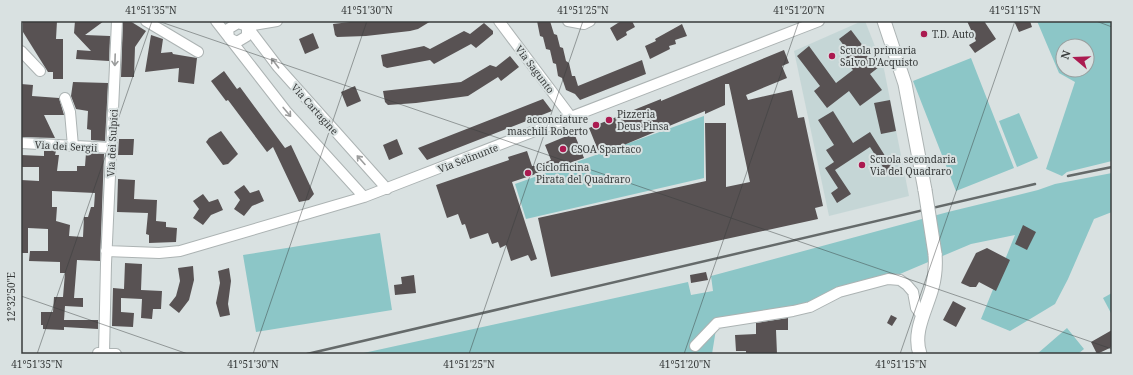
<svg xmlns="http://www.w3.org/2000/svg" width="1133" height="375" font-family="'Noto Serif',serif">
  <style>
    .built { fill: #c5d6d6 }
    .green { fill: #8cc6c7; fill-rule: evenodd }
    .building { fill: #585253; fill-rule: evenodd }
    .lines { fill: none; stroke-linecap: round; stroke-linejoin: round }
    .minor-casing { stroke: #acb3b3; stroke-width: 12 }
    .major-casing { stroke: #acb3b3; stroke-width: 15 }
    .minor { stroke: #fff; stroke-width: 10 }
    .major { stroke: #fff; stroke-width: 13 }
    .rail { stroke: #656a6a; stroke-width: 2.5 }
    .major-bridge-casing { stroke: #acb3b3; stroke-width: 15; stroke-linecap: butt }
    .major-bridge { stroke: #fff; stroke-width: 13 }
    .oneway { stroke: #9c9d9d }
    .ticks { fill: none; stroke: #383b3b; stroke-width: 1; stroke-opacity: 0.45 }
    .poi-dot { fill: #ab1a50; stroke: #d9e1e1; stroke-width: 1.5 }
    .labels { text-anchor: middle; stroke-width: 4; stroke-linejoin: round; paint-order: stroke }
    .poi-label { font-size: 10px; fill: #383b3b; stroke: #d9e1e1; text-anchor: start }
    .street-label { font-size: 10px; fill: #383b3b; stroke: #d9e1e1 }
    .neatline { fill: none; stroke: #383b3b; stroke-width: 1.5 }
    .ticks-label { font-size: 10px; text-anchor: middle; fill: #383b3b }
  </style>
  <rect width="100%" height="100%" fill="#d9e1e1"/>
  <path class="built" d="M862 21H865L884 69 909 196 829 216 794 51Z"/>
  <path class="green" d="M1037 21H1112V161L1067 172 1062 176 1046 169 1075 82 1059 73ZM1063 46H1087V70H1063Z
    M971 58 1014 168 956 191 913 81Z
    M1019 113 1038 158 1017 167 999 121Z
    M704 116V178L526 219 515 184Z
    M1112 173V212L1094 219 1068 279 1055 304 1010 331 981 319 1015 235 971 244 888 279 810 307 717 323 712 354H359L688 282 691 295 713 291 711 276 948 212 1038 190 1055 184Z
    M380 233 392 310 256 332 243 255Z
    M1112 293V315L1103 298Z
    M1067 328 1084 349 1078 354H1037Z"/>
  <path class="building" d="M23 21H57L56 39H63V79H53V72H48L23 32Z
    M75 21H104L85 35 110 36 109 61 76 59 77 50 91 51 74 33Z
    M123 21H130L146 31 135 47 134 77H121Z
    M358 21H431L418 29 410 31 366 36 337 37 335 35 333 24Z
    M537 21H550L554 34 557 35 560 47 563 48 566 61 569 63 572 76H575L578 86 642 60 646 74 580 100 575 94 566 90 562 78 558 76 556 64 553 63 550 50 546 49 543 37 540 36Z
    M621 21H632L635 27 626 32 627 35 617 41 610 28Z
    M967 21H984L996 39 975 53 969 45 976 41Z
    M1014 21H1030L1032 27 1019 32Z
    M484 23 493 31V34L476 48 471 44 434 64 430 60 387 68 383 66 381 55 424 46 430 49 464 31 470 34Z
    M682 24 687 36 675 40 676 44 669 46 670 49 650 59 645 46 656 41 655 39Z
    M851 30 879 67 870 74 882 90 860 106 849 91 827 108 814 91 820 86 797 56 809 46 836 83 853 70 844 59 850 54 839 39Z
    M313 33 319 48 305 54 299 39Z
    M151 35 163 39 161 53 172 52 173 54 197 58 194 84 178 82 179 68 145 72Z
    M784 50 789 63 782 66 787 78 746 95 748 100 792 90 798 118 804 117 823 206 815 208 818 219 551 277 538 218 706 181 705 123H726V187L750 182 729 84H725V105L705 114V111L600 155 589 128 661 99V101Z
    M510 56 519 67 501 81 498 77 468 96 416 103 388 105 385 102 383 91 461 82 490 65 496 67Z
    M224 71 237 89 240 87 285 148 291 145 314 194 309 200 299 202 273 147 267 152 228 100 226 101 211 81Z
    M73 82 108 83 105 141 91 140V130L87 129 88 111 76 109 71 96Z
    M21 84 33 85 32 96 59 98 64 115H44L55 138 21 137Z
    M355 86 361 101 347 107 341 92Z
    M543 99 552 111 427 160 418 148Z
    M890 100 896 131 881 134 874 103Z
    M833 111 853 143 870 132 894 170 888 175 870 147 835 170 851 194 837 203 831 193 838 188 825 168 834 162 826 150 834 145 818 120Z
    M221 131 238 154 228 164 223 165 206 142 209 138Z
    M574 133 584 158 512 182 537 259 531 261 528 255 511 261 506 245 500 248 498 242 492 244 488 233 470 239 465 224 462 225 458 214 447 218 436 185 509 160 508 157 527 151 532 166H536L551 160 545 145Z
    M119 139H134L133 155H118Z
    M397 139 403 154 389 160 383 145Z
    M44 151H56L55 155H59L57 171H77V166H85L86 153 104 154 100 261 77 260 74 298H83V307L65 306 64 320H98V329L64 327V330L43 329V325H41V312H53L54 297H63L65 273H60V262L29 261 30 251H48V229L28 228V253H21V180L39 181V167H21V155L44 156ZM52 191 95 193 94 207H91L88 217H84L83 237 69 236 70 225 56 221 57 207H52Z
    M118 179 135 180 134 199 157 200 156 221 166 222V227L177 228 176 242 149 243V235L146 234 148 213 117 212Z
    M244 185 250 193 259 190 264 201 252 206 244 216 234 209 240 200 234 192Z
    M203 194 209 202 218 199 223 210 211 215 203 225 193 218 199 209 193 201Z
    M1023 225 1036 232 1027 250 1015 244Z
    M987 248 1010 260 996 291 979 282 976 287H970L961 283 976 253Z
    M125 263 142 264 141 290 162 291 161 309H153L152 319 141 318 142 299 121 298V312L134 313 133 327 112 326 113 288 124 289Z
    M193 266 194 280 189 300 179 313 169 305 176 296 180 281 178 268Z
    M229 268 231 281 228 304 230 315 220 317 216 303 220 283 218 271Z
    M706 272 708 280 691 283 690 275Z
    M414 275 416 293 395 295 394 285 402 284 401 277Z
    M953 301 966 308 956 327 943 320Z
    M891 315 897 318 892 326 887 323Z
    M788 318V330H776L777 354H746V351H736L735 335 756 334V323Z
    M1112 330V347L1097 354 1091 342Z"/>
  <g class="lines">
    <g class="minor-casing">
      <path id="minor" d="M146 21 198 52
        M216 21 286 111 364 197
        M243 21 278 67 387 189
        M499 21 571 117
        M568 21 584 24 590 21
        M229 38 228 29 238 23 247 26 277 21
        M229 38 237 42 247 36V26
        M21 51 40 71
        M65 98 70 112 73 146
        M21 143 112 148
        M106 251 159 253 180 251 364 197 819 21
        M695 346 717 323 793 311 810 307 839 292 888 279 900 280 907 285 913 292 916 308 922 316
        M98 353 116 354
        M104 353 106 264 117 21"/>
    </g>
    <g class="major-casing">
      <path id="major" d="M884 21 905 84 925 190
        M920 354C912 332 927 308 932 288 935 277 936 266 935 254"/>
    </g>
    <use href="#minor" class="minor"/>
    <use href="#major" class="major"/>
    <path class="rail" d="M1068 176 1112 167
      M307 354 1035 184"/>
    <g class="major-bridge-casing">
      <path id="major-bridge" d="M925 190 935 254"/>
    </g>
    <use href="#major-bridge" class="major-bridge"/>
  </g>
  <defs><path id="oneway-shaft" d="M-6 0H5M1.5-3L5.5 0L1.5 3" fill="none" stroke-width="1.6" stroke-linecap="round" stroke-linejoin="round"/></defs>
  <g class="oneway">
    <use href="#oneway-shaft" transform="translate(115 60) rotate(92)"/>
    <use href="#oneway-shaft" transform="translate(275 63) rotate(-127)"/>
    <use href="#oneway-shaft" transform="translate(287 112) rotate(50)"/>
    <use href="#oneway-shaft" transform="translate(361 160) rotate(-132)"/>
  </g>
  <path class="ticks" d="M158 21 1112 349M1096 21 1112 27M21 296 188 354M37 354 152 21M253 354 367 21M469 354 583 21M684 354 799 21M900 354 1015 21"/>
  <g class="poi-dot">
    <circle cx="924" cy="34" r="4"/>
    <circle cx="832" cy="56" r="4"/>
    <circle cx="609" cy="120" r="4"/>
    <circle cx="596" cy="125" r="4"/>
    <circle cx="563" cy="149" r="4"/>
    <circle cx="862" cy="165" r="4"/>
    <circle cx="528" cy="173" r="4"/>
  </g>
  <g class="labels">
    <g class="poi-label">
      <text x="932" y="38">T.D. Auto</text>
      <text x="840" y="54">Scuola primaria<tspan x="840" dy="12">Salvo D'Acquisto</tspan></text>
      <text x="617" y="118">Pizzeria<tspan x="617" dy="12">Deus Pinsa</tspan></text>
      <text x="588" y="123" text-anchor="end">acconciature<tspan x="588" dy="12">maschili Roberto</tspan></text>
      <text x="571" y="153">CSOA Spartaco</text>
      <text x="870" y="163">Scuola secondaria<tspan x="870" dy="12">Via del Quadraro</tspan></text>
      <text x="536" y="171">Ciclofficina<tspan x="536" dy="12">Pirata del Quadraro</tspan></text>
    </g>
    <g class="street-label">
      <text transform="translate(535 69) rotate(53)" y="4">Via Sagunto</text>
      <text transform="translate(315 109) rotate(48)" y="4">Via Cartagine</text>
      <text transform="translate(112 143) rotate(-87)" y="4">Via dei Sulpici</text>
      <text transform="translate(66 146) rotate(3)" y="4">Via dei Sergii</text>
      <text transform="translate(468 158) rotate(-21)" y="4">Via Selinunte</text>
    </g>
  </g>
  <rect width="1133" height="375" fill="none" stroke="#d9e1e1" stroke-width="44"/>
  <g transform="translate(1075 58) rotate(289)"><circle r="19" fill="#d9e1e1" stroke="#999f9f"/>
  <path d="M0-3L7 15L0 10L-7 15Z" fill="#ab1a50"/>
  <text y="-6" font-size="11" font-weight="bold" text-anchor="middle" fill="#383b3b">N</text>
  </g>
  <rect x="22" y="22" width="1089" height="331" class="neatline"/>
  <g class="ticks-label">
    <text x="151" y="14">41°51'35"N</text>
    <text x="367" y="14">41°51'30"N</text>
    <text x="583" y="14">41°51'25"N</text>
    <text x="799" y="14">41°51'20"N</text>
    <text x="1015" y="14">41°51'15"N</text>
    <text transform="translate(11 297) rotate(-90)" y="4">12°32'50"E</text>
    <text x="37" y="368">41°51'35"N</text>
    <text x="253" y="368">41°51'30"N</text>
    <text x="469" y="368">41°51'25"N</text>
    <text x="685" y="368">41°51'20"N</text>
    <text x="901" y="368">41°51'15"N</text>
  </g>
</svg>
